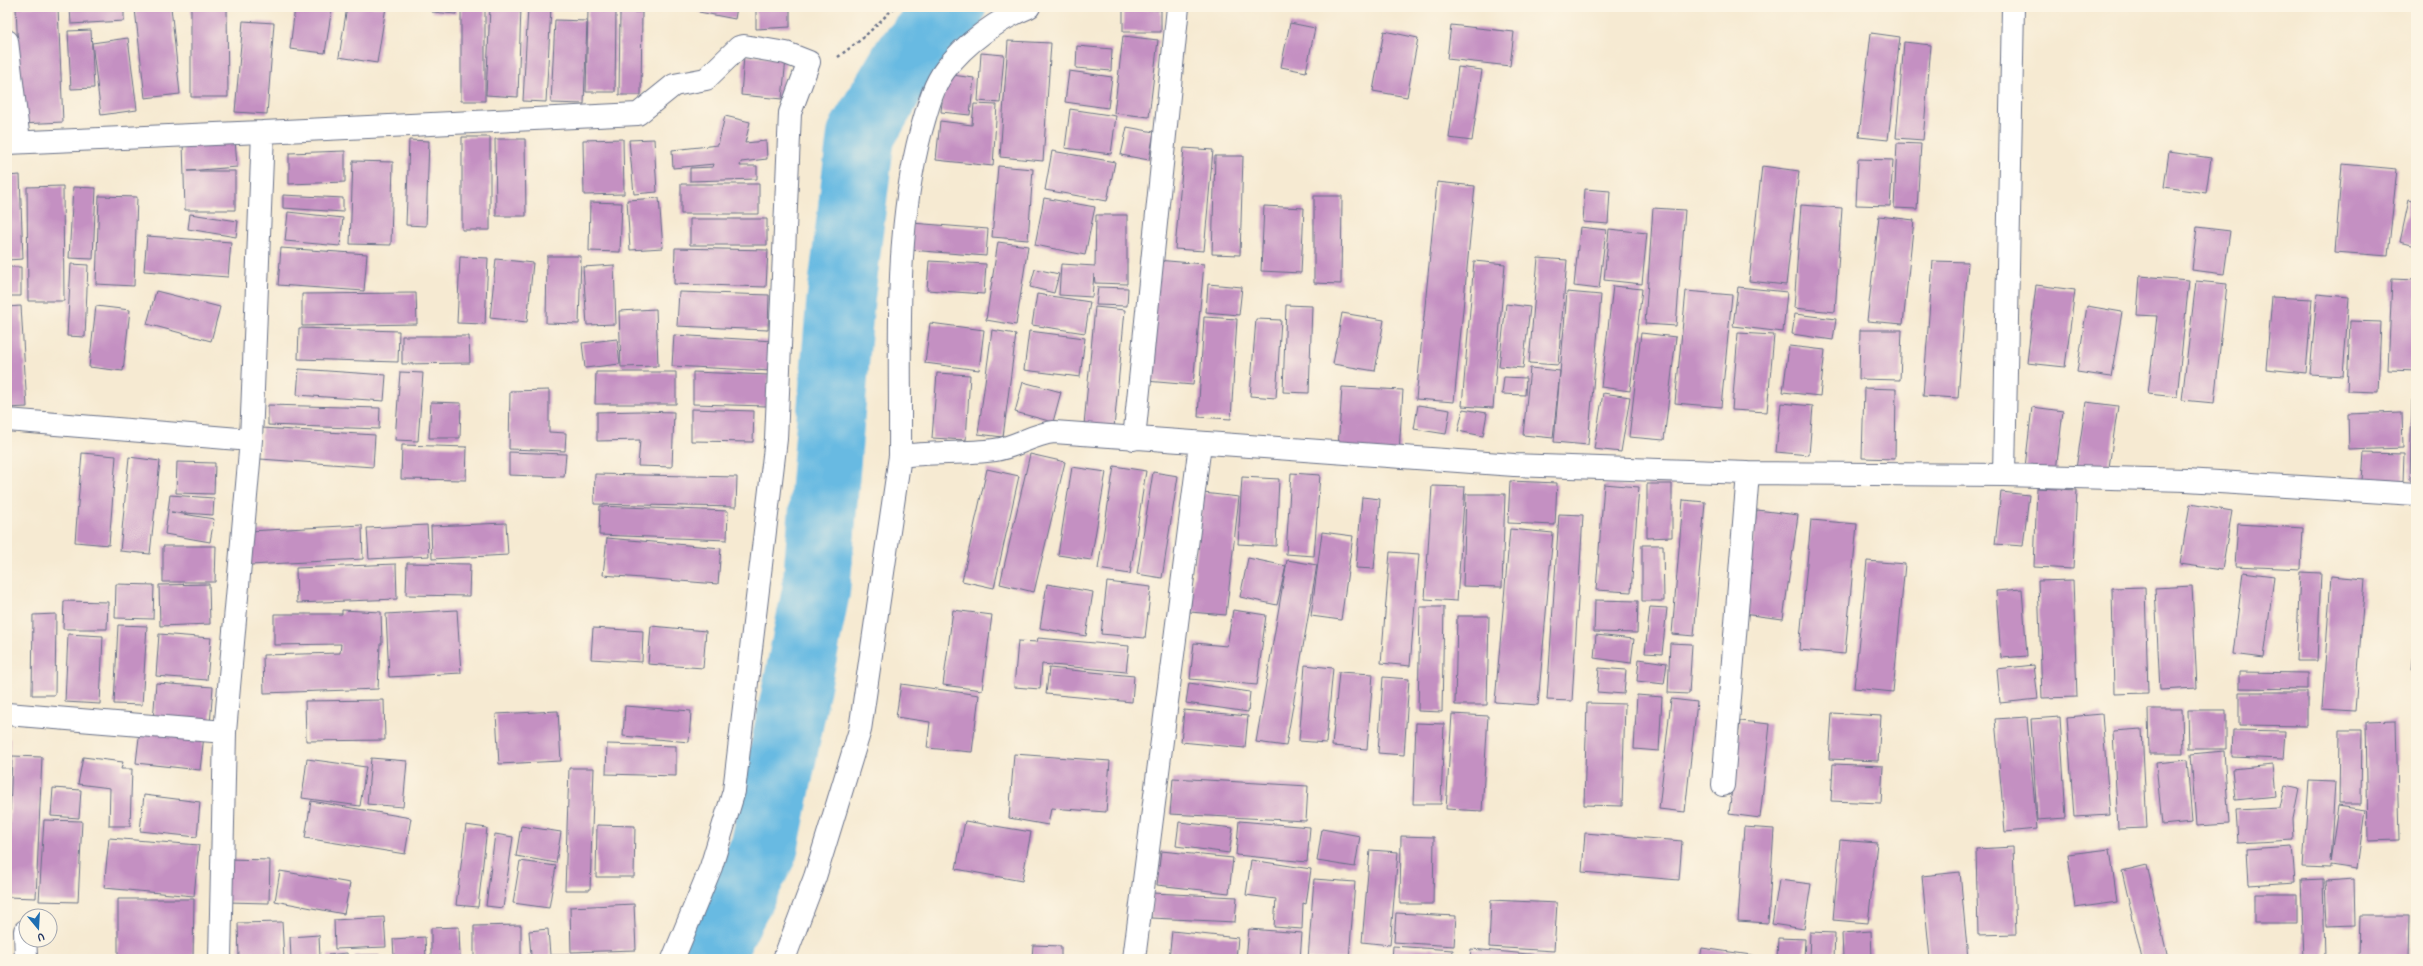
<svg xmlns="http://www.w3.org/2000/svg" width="2423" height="966" font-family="'Patrick Hand',sans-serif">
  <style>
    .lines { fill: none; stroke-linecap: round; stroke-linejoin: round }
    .river { stroke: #67bae2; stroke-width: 68 }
    .building { fill: #c490c2 }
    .street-casing { stroke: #687087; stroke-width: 24 }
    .path { stroke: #687087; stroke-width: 2.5; stroke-dasharray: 3 3; stroke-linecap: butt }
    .street { stroke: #fff; stroke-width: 22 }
  </style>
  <rect width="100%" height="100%" fill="#fcf5e5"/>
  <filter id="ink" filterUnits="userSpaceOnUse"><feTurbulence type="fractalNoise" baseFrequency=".025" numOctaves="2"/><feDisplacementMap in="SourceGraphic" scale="8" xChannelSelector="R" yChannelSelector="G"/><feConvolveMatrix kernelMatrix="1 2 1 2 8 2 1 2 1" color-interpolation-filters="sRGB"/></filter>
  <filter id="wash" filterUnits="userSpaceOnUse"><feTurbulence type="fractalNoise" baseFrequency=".012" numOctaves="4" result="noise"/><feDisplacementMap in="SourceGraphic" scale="16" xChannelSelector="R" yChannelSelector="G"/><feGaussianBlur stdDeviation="0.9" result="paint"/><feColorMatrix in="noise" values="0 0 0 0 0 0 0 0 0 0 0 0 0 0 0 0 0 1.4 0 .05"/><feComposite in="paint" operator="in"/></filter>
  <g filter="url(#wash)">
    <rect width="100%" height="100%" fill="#f6ead2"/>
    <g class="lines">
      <path class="river" d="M708 959 764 849 816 591 840 305 861 135 906 59 952 7"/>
    </g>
    <g id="blocks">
      <path class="building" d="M16 7H58L63 122 21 124Z
        M70 7H124V21L71 24Z
        M156 7H171L180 94 145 98 135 9Z
        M191 7H227L228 97H191Z
        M295 7H332L325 53 290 49Z
        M347 7H386L377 63 339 57Z
        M433 7H456V14L432 12Z
        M461 7H485V101H461Z
        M490 7H521L518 97 486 95Z
        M528 7H551L546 102 523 101Z
        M700 7H737L735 19 699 12Z
        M756 7H790V27L756 29Z
        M1123 9 1161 10V32H1123Z
        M588 10 616 11 615 92H586Z
        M620 12H642L641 95H619Z
        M555 20 587 21 584 104 551 103Z
        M243 21 274 23 267 114 235 112Z
        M1290 23 1315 28 1306 72 1281 67Z
        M1451 25 1514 32 1510 66 1447 59Z
        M91 30 94 88 71 89 68 31Z
        M1384 31 1418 38 1407 97 1373 91Z
        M1871 33 1900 37 1888 140 1859 137Z
        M1123 36 1158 40 1149 117 1114 113Z
        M128 38 137 110 101 115 92 43Z
        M1008 41 1051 43 1043 161 1000 157Z
        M1904 42 1931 45 1923 140 1896 138Z
        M1077 46 1112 49 1111 71 1076 68Z
        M981 53 1004 55 1000 103 978 101Z
        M744 56 786 59 782 99 741 95Z
        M1458 67 1482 70 1472 141 1449 138Z
        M1069 71 1112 77 1108 108 1065 102Z
        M945 74 974 78 970 115 941 112Z
        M974 104 997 105 993 166 936 160 940 121 972 125Z
        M1070 109 1116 116 1111 154 1065 148Z
        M725 116 750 122 745 143 766 141 767 159 741 162 740 166H757V179L690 181V168L713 167 714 164 673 168 672 150 718 145Z
        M1127 127 1154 132 1149 160 1121 155Z
        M462 137H490V230H462Z
        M235 139 237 167 188 171H235V210H185L183 143Z
        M495 139H525L526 216H496Z
        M623 139 624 194 584 195 583 140Z
        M654 139 657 192 634 194 629 140Z
        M409 140 429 141 426 226 406 225Z
        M1897 143 1921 144 1917 209 1894 208Z
        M1184 148 1213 150 1204 251 1175 249Z
        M345 151V182L289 184V153Z
        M1052 151 1115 162 1107 201 1045 190Z
        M2169 152 2211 158 2206 193 2164 187Z
        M1215 156H1243L1240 255 1212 254Z
        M1858 159 1893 160 1890 206 1856 205Z
        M353 161 393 162 391 245 350 244Z
        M2342 164 2397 169 2388 256 2335 252Z
        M998 166 1033 169 1028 240 992 237Z
        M1762 166 1799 171 1786 285 1749 281Z
        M20 175 23 259 7 260V176Z
        M1437 182 1475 186 1454 402 1416 399Z
        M681 184H759V214H681Z
        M63 186 64 301H28L27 187Z
        M73 187 96 188 93 259 69 258Z
        M1585 189 1610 191 1608 224 1583 222Z
        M283 195 343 198V212L283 208Z
        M99 196 137 197 134 286 96 284Z
        M1314 196H1342L1341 284 1314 283Z
        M659 198 663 248 630 250 627 200Z
        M1044 198 1095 207 1085 255 1035 245Z
        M2409 200 2416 202V246L2400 242Z
        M590 202 622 203 620 252 589 251Z
        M1801 205 1842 208 1835 312 1794 308Z
        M1264 206 1304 208 1301 273 1261 271Z
        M1653 208 1685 210 1676 326 1645 324Z
        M288 212 343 218 340 246 285 241Z
        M190 214 238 221 236 237 188 229Z
        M1096 215H1127V284L1095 283 1094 274 1092 297 1059 295 1061 264 1095 266Z
        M1879 216 1914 220 1903 324 1867 321Z
        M690 219H767V245H690Z
        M912 223 988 229 986 256 910 250Z
        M1580 227 1606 230 1599 289 1574 286Z
        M2197 227 2230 231 2224 274 2192 270Z
        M1609 229 1647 233 1642 284 1604 280Z
        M147 236 231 242 228 277 144 271Z
        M998 242 1028 246 1016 325 986 320Z
        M281 248 367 254 364 291 278 285Z
        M675 248 768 250 766 287 674 284Z
        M547 256H581L579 324 546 323Z
        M460 257 488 258 485 324 457 323Z
        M1538 258 1567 260 1558 365 1529 363Z
        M496 259 533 263 527 322 490 318Z
        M1156 260 1204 264 1193 385 1146 381Z
        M929 261 986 264 984 294 927 290Z
        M1474 261 1505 264 1493 408 1462 406Z
        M1933 261 1968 262 1958 398 1923 396Z
        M71 264 88 265 85 337 67 336Z
        M614 265 616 324 587 325 583 267Z
        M7 267H21V296H7Z
        M1035 269 1059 274 1054 293 1030 287Z
        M2140 276 2189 280 2177 397 2148 394 2157 316 2137 315Z
        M2392 279 2416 280V371L2388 370Z
        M2196 281 2227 284 2214 403 2182 400Z
        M1208 284 1242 287 1239 315 1206 312Z
        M2036 285 2075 290 2065 367 2027 363Z
        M1613 286 1642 289 1630 391 1601 387Z
        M1098 287 1128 288 1127 306 1096 305Z
        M1738 287 1787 292 1783 332 1733 326Z
        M156 291 220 307 211 341 147 324Z
        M1686 291 1732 295 1721 407 1675 403Z
        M679 292 769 295 768 330 677 326Z
        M1567 292 1601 295 1588 445 1554 442Z
        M416 293 417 324 302 326V294Z
        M1037 294 1090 302 1085 333 1032 325Z
        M2317 294 2349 297 2343 376 2310 374Z
        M2272 297 2312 299 2306 373 2266 369Z
        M1506 304 1530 307 1523 368 1499 366Z
        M1286 305 1312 306 1309 393 1283 392Z
        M21 306 27 407 7 408V307Z
        M96 306 130 310 123 371 89 367Z
        M2087 306 2122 312 2111 377 2077 372Z
        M1095 307 1125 310 1114 428 1084 425Z
        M656 309 658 366 621 367 619 311Z
        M1342 313 1384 320 1375 371 1333 364Z
        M1795 314 1836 319 1833 340 1792 334Z
        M1204 317 1237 319 1231 419 1198 417Z
        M1256 319 1281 320 1276 398 1250 396Z
        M2350 321 2381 322 2378 392 2347 391Z
        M930 323 984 330 979 370 925 363Z
        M299 328 399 331 398 362 298 359Z
        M992 330 1016 334 1003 437 978 434Z
        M1860 330H1902L1900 380 1859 379Z
        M1029 331 1085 338 1080 377 1024 370Z
        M1641 333 1676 337 1664 440 1629 437Z
        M1738 333 1774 335 1767 412 1732 410Z
        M674 335 773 341 771 371 672 366Z
        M402 336H469L470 363 402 364Z
        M617 339 620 364 585 368 582 343Z
        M1789 346 1825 350 1820 396 1783 392Z
        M1530 368 1560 371 1553 438 1523 435Z
        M299 369 386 375 384 401 297 395Z
        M400 372 423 373 418 441 395 440Z
        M596 372H676V404H595Z
        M693 372 769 375 767 406 693 404Z
        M937 373 970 375 966 440 932 438Z
        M1504 377 1526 378 1525 395 1502 394Z
        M1023 382 1061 392 1053 422 1015 412Z
        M1342 387 1403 390 1399 452 1338 449Z
        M1864 388 1896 389 1895 459 1862 458Z
        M549 390V432L566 433 565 451 509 449 510 391Z
        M1603 393 1630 397 1621 452 1594 449Z
        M2412 400H2416V481L2410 480Z
        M431 402 461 403 460 438H429Z
        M2086 402 2118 406 2108 474 2076 469Z
        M1781 403 1813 406 1809 455 1776 452Z
        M268 405 380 408 379 429 268 425Z
        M1418 405 1450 410 1446 434 1414 429Z
        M2032 407 2063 411 2056 471 2025 467Z
        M691 409 754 411 753 442 691 441Z
        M1463 409 1487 413 1483 436 1458 431Z
        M641 411 674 412 672 467 638 466 640 440 597 441V412Z
        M2402 412 2403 448 2349 450 2348 414Z
        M262 428 375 435 373 467 260 459Z
        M402 445 467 447 466 480 401 479Z
        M509 452 566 454 564 477 509 475Z
        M82 453 116 456 109 545 75 542Z
        M2364 453 2404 454 2403 482 2362 480Z
        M1030 454 1065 462 1034 592 1000 584Z
        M129 457 160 461 150 554 120 551Z
        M177 462 215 463 214 494 176 493Z
        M1114 466 1146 471 1130 574 1098 569Z
        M1072 467 1106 472 1091 560 1058 555Z
        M987 469 1019 476 994 588 962 581Z
        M1153 472 1178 476 1162 578 1137 574Z
        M1291 473 1320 475 1314 556 1286 554Z
        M595 474 737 477 736 507 594 504Z
        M1242 477 1279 479 1276 546 1238 544Z
        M1510 481 1557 483 1555 525 1508 523Z
        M1604 484 1639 487 1631 592 1596 590Z
        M1647 484H1672V537L1647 538Z
        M1432 486 1465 487 1457 601 1425 599Z
        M2037 488 2077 490 2073 569 2034 567Z
        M2001 492 2029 495 2023 546 1995 544Z
        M1203 493 1239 497 1226 615 1190 612Z
        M1466 494H1505L1502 587 1463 586Z
        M170 495 214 498 213 515 171 512 214 519 210 542 165 534Z
        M1362 497 1380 499 1374 569 1356 568Z
        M1683 500 1705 502 1694 636 1672 634Z
        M2190 504 2232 511 2222 570 2180 564Z
        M600 506 728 511 727 540 599 535Z
        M1757 510 1798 515 1783 619 1742 614Z
        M1559 514 1583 515 1572 701 1547 700Z
        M1811 520 1857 524 1845 654 1799 650Z
        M506 523 508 555 432 559 431 526Z
        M2238 524 2303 528 2301 569 2235 566Z
        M362 525 363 559 250 565 249 531Z
        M427 525 429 556 369 559 367 528Z
        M1510 529 1553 533 1538 705 1495 702Z
        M1322 532 1353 536 1341 620 1311 616Z
        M607 538 721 548 718 584 603 575Z
        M1642 545H1663L1664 601H1642Z
        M163 546H216L215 582H163Z
        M1390 552 1419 554 1410 666 1381 663Z
        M1248 558 1286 566 1277 605 1240 597Z
        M1287 560 1317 565 1286 746 1256 742Z
        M1867 561 1905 564 1893 692 1854 688Z
        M407 563 470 564 469 596 406 595Z
        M396 564 397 599 297 603 296 568Z
        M2243 572 2274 576 2264 658 2233 654Z
        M2300 572 2321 573 2317 661H2296Z
        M2331 576 2365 579 2355 711 2322 709Z
        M2073 580 2077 697 2042 698 2038 581Z
        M1107 582 1151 587 1145 638 1101 634Z
        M116 584 154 585 153 619 115 618Z
        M209 584 210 624 160 626 159 585Z
        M1047 584 1093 592 1086 636 1040 628Z
        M2192 586 2197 688 2160 690 2155 588Z
        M2145 587 2148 693 2114 694 2112 588Z
        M2022 589 2027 656 2001 658 1996 591Z
        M1595 600 1638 601 1637 633 1594 632Z
        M64 601 108 602 107 629H63Z
        M1420 607H1444L1442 712 1418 711Z
        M1650 607 1667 608 1662 654 1645 653Z
        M342 610 381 612 382 644H380L378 689 264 693 263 655 340 653 341 644 274 645V614H342Z
        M457 610 461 673 389 677 386 614Z
        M953 610 992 615 982 690 943 685Z
        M1233 610 1266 615 1257 685 1190 679 1194 643 1227 646Z
        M56 614 55 695H32L33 615Z
        M1457 616H1489L1487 705H1455Z
        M118 625 147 626 142 705 114 704Z
        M651 626 706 631 703 668 648 664Z
        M593 628 643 631 642 662 591 659Z
        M68 634 103 636 100 704 65 702Z
        M159 634 211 638 207 680 156 676Z
        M1596 635 1634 639 1631 663 1594 658Z
        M1038 638 1129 646 1126 672 1042 664 1040 689 1014 687 1018 641 1037 642Z
        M1670 643 1692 644 1689 694 1668 693Z
        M2415 643H2416V670H2412Z
        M1639 659 1667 663 1664 684 1637 681Z
        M1305 665 1333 668 1326 743 1299 741Z
        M2034 665 2038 699 2000 703 1997 669Z
        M1049 668 1134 676 1132 702 1046 694Z
        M1599 668 1626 670 1624 694 1597 692Z
        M1339 672 1373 674 1367 749 1332 746Z
        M2239 672 2308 673V689L2239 688Z
        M1383 677 1409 679 1404 755 1378 753Z
        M156 683 213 687 210 725 153 721Z
        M1189 683 1250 692 1248 712 1186 703Z
        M901 684 979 695 972 752 927 748 930 722 896 717Z
        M2239 692H2307V726L2239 725Z
        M1637 695 1662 697 1659 751 1634 749Z
        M1671 699 1697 702 1685 812 1659 809Z
        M384 700 385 740 306 741 305 701Z
        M1587 703 1625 704 1622 806 1584 805Z
        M625 706 691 711 689 742 623 736Z
        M2148 709H2182L2183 754H2149Z
        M1184 710 1248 716 1245 748 1181 742Z
        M2188 710H2226V749H2189Z
        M558 711 561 761 499 764 496 714Z
        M1832 713 1881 716 1878 761 1829 759Z
        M1452 714 1488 716 1482 811 1446 809Z
        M2102 714 2110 815 2074 817 2067 717Z
        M2027 717 2037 829 2005 832 1995 719Z
        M2060 717 2066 818 2037 820 2031 719Z
        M1740 721 1770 724 1760 818 1729 814Z
        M2396 721 2399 840 2368 841 2366 722Z
        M1416 723 1444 724 1441 804H1413Z
        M140 729 204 736 200 770 136 763Z
        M2142 729 2147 828 2118 829 2113 731Z
        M2233 730 2285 731 2283 759 2232 757Z
        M2340 730H2362L2361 804H2339Z
        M7 738 10 739 8 796H7Z
        M607 744 676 746V776L606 774Z
        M2224 751 2229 824 2196 826 2191 754Z
        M1014 754 1110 761 1106 812 1051 808 1048 825 1009 818Z
        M12 756 42 757 36 898 7 897Z
        M83 757 123 762 121 769H132L130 826H109L110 788 78 784Z
        M371 758 407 761 403 807 367 804Z
        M307 759 366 767 360 806 302 798Z
        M2187 760 2192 822 2162 825 2156 763Z
        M1833 764 1883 766 1881 803 1831 801Z
        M2273 765 2276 796 2235 800 2232 769Z
        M569 768H594L590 890H565Z
        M1173 778 1308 786 1306 821 1170 814Z
        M2309 781 2335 782 2330 862 2338 806 2365 810 2357 869 2330 865V868L2303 867Z
        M2285 785 2299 788 2293 819 2294 840 2238 843 2236 810 2280 808Z
        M53 788 81 790 79 818 51 816Z
        M144 795 200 802 197 837 140 831Z
        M311 801 411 818 405 854 305 838Z
        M44 820 82 821 78 902 39 901Z
        M965 821 1031 832 1022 881 956 869Z
        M1239 821 1310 827 1307 862 1236 855Z
        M1179 822 1233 828 1229 853 1176 846Z
        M466 825 487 828 478 907 456 905Z
        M597 825 635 826 634 877H596Z
        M521 826 561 832 556 863 516 856Z
        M1744 827 1774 829 1768 923 1738 921Z
        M1322 829 1360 836 1355 867 1317 861Z
        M1585 833 1682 841 1679 880 1582 872Z
        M495 834 513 837 503 908 486 906Z
        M1401 836 1434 837 1433 904H1400Z
        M109 838 199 845 194 896 104 888Z
        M1840 840 1877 843 1868 923 1833 920Z
        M2292 846 2295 882 2249 885 2247 849Z
        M2013 847 2016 934 1978 935 1976 849Z
        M2110 849 2117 902 2075 908 2068 854Z
        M1370 850 1398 852 1390 945 1362 942Z
        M1161 851 1233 858 1229 893 1157 885Z
        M227 859 270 860 269 903 226 902Z
        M1251 860 1311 869 1306 904 1303 903 1302 929 1274 927 1276 899 1246 895Z
        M520 861 556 866 549 908 513 903Z
        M2147 865 2168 959H2142L2122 871Z
        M280 871 350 883 344 914 275 901Z
        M1960 872 1968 959H1930L1922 876Z
        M1314 879 1355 882 1349 959H1308Z
        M2323 879 2325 959H2304L2301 880Z
        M2354 879 2355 925 2327 926 2325 881Z
        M1779 880 1811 884 1804 929 1772 924Z
        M1152 893 1237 897 1235 922 1151 918Z
        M2254 894H2297V923H2254Z
        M118 899H194L193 958 118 957Z
        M1491 900 1557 903 1554 951 1489 947Z
        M634 904 636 950 571 952 570 907Z
        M1396 913 1456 916 1454 946 1394 942Z
        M2360 916H2409L2408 959H2359Z
        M384 917 386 947 335 949 334 920Z
        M282 922 284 959H239L238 923Z
        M521 925V959H474V926Z
        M459 927 460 959H431V928Z
        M548 929 550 955H625V959H528V955H531L529 931Z
        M1249 929 1302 933 1300 959H1246Z
        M1172 931 1238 938 1236 959H1169Z
        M1871 931 1872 959H1843L1842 933Z
        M1810 932 1835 933 1834 959H1809Z
        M319 935 320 959H291L290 937Z
        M425 937 426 959H394L393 939Z
        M1778 938 1805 939 1804 959H1777Z
        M1033 945 1061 946V959H1032Z
        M1393 946 1453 950 1452 959H1392Z
        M1702 948 1772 958V959H1700Z
        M1471 949 1551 956 1550 959H1470Z
        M347 953 348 959H328V955Z
        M355 955H380V959H355Z"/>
    </g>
  </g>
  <g filter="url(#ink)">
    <use href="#blocks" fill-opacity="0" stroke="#687087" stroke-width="1"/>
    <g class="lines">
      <g class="street-casing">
        <path id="street" d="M1029 7C999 19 965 43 945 70 932 87 927 111 921 131 893 237 901 348 900 456 932 452 964 454 995 450 1016 447 1033 434 1054 432L1514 465 1748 473 2004 475 2186 480 2416 494
          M7 41 19 141
          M7 143 263 132
          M7 420 251 440
          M1134 439 1178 7
          M2004 475 2013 7
          M7 714 225 732
          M1723 785 1748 473
          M25 931 26 959
          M220 959 225 732 251 440 263 132 638 114 674 85 706 79 739 47 744 46 786 53 809 62 790 113 776 439 734 791 711 867 673 959
          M784 959 815 877 860 730 900 456
          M1134 959 1200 444"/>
      </g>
      <path class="path" d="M838 57 863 38 895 7"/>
      <use href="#street" class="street"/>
    </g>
  </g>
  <rect width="2423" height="966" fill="none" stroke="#fcf5e5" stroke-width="24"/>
  <g transform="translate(38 928) rotate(162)"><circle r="19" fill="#fcf5e5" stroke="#a2a6af"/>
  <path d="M0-3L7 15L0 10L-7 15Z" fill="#1f6fb2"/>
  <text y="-6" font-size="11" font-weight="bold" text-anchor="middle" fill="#1b2f5e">U</text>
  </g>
</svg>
